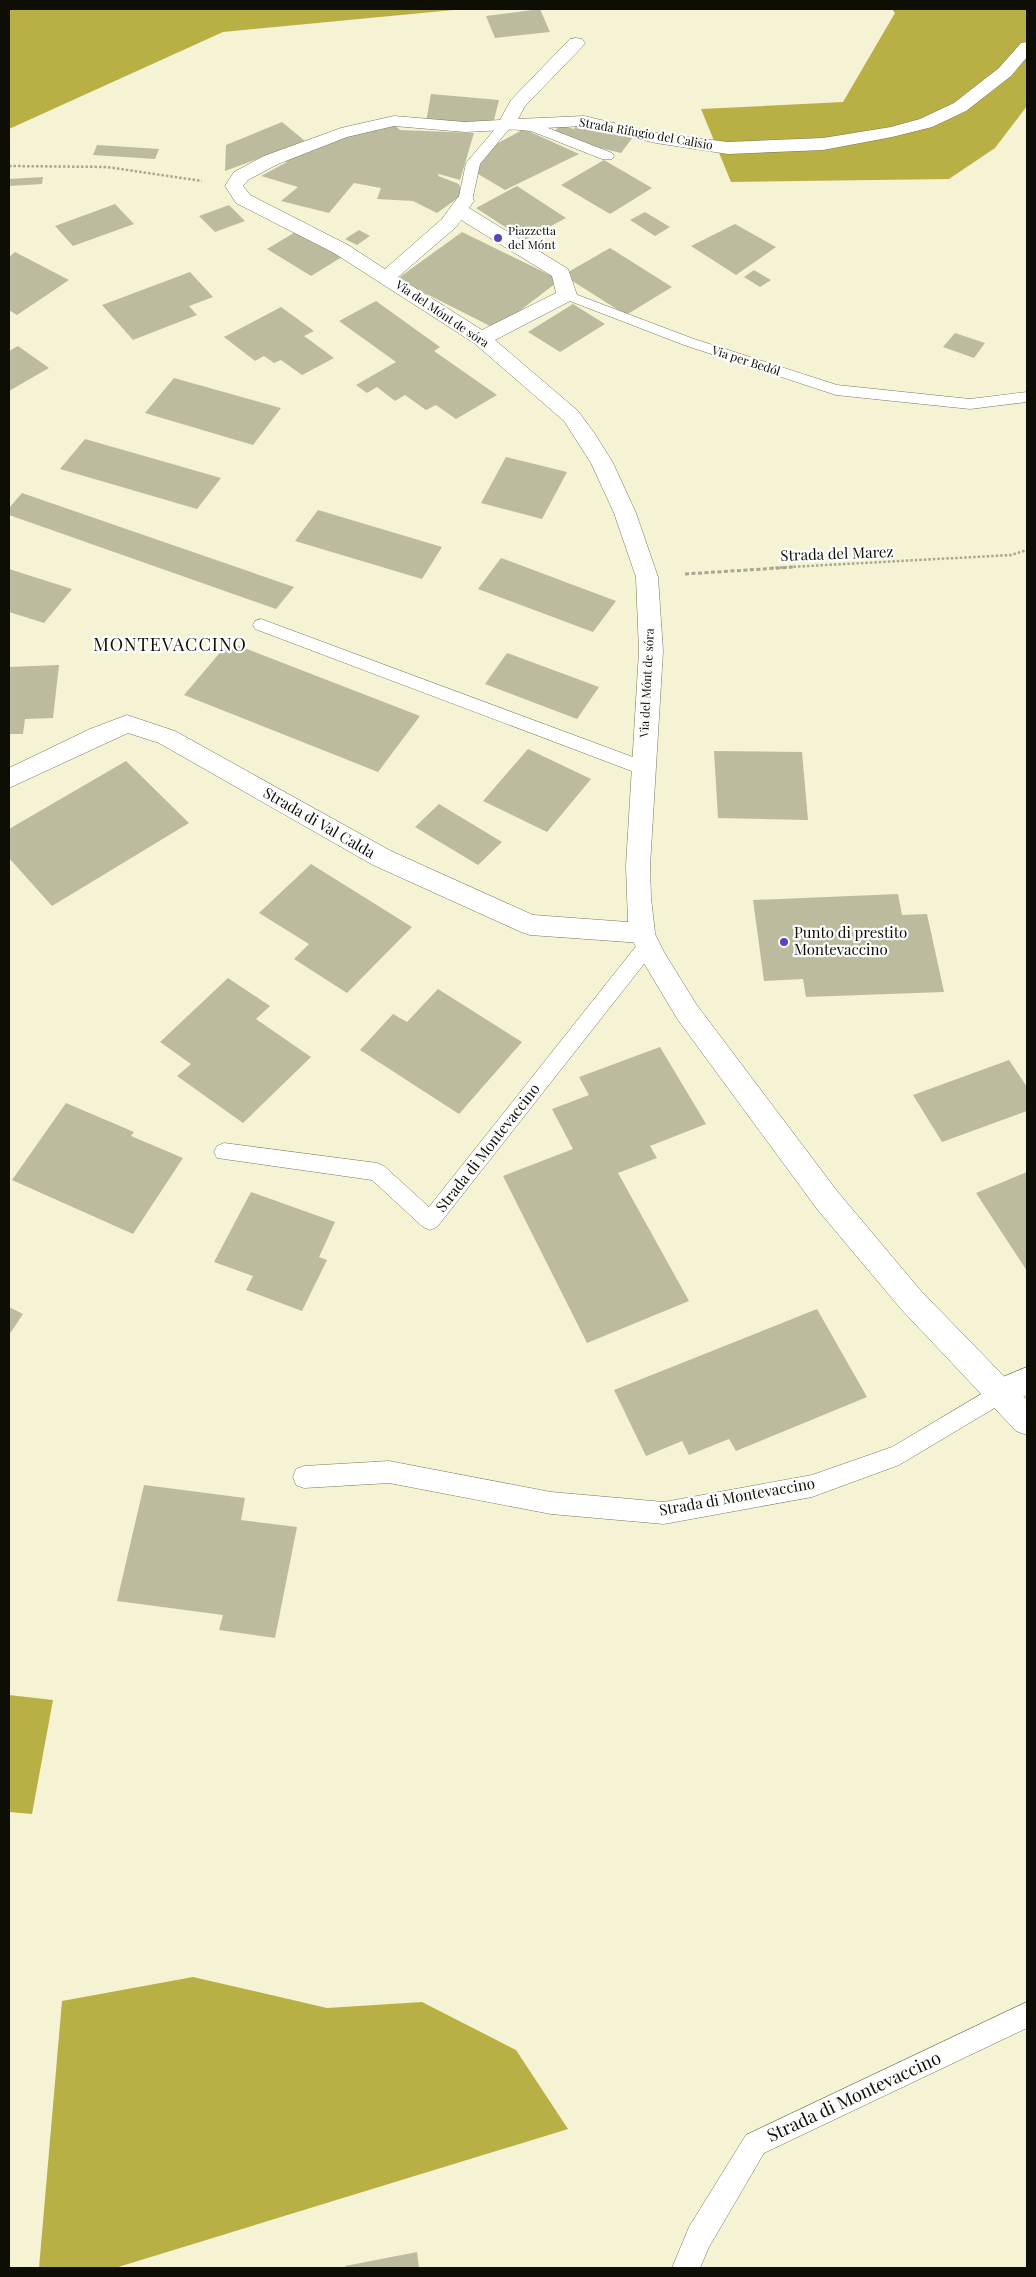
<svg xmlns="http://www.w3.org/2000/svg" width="1036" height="2277" font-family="'Playfair Display',serif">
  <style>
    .forest { fill: #b9b045 }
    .building { fill: #bdbb9d }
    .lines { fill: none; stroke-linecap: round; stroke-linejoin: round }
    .lane-casing { stroke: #79775b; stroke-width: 1 }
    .street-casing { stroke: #79775b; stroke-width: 1 }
    .secondary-casing { stroke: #79775b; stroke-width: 1 }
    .path-far1 { stroke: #a8a78f; stroke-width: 2.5; stroke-dasharray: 2.5 2; stroke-linecap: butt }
    .path { stroke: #a8a78f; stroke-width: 3; stroke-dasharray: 4 2.5; stroke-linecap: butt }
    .lane { fill: #fff; fill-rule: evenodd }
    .street { fill: #fff; fill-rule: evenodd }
    .secondary { fill: #fff; fill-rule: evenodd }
    .poi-dot { fill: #5846be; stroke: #fefefe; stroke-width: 2 }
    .labels { text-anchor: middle; stroke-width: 4.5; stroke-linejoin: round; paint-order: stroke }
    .far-street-label { font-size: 12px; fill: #0e0e04; stroke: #fefefe }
    .far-poi-label { font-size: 12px; fill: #0e0e04; stroke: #fefefe; text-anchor: start }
    .street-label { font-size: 15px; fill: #0e0e04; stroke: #fefefe }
    .poi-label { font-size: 15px; fill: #0e0e04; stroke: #fefefe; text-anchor: start }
    .quarter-label { font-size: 18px; letter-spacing: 1px; fill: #0e0e04; stroke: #fefefe }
    .near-street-label { font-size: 18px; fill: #0e0e04; stroke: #fefefe }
  </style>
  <rect width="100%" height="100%" fill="#f5f3d4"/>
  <path class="forest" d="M9 9H464L223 32 9 129Z
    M892 9H1027V106L995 148 949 179 731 182 701 109 843 102 895 13Z
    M9 1695 53 1700 32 1814 9 1812Z
    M193 1977 327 2008 422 2002 516 2050 568 2129 115 2268H39L62 2001Z"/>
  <path class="building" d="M540 9 550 32 495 38 486 16Z
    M431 94 499 100 493 124 426 122Z
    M282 122 305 141 225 171 226 145Z
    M578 123 633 137 621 153 567 140 570 136 554 132 560 125 574 129Z
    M393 124 400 130 474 133 460 180 439 174 438 176 459 184 462 195 437 213 413 201 377 199 381 188 354 183 329 213 281 201 298 187 261 176 287 162 281 159 332 137Z
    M524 129 579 154 505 190 473 171 487 149Z
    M97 145 159 149 155 159 93 155Z
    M604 160 652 188 610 214 561 185Z
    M43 177 42 184 9 186V179Z
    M517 186 566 218 525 240 476 208Z
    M115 204 134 224 73 246 55 226Z
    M229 205 245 221 215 232 199 216Z
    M645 212 670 227 655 236 630 220Z
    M735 224 776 247 736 275 691 246Z
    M359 230 370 236 357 245 345 239Z
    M297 231 342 257 311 276 267 249Z
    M462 232 560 280 496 329 397 279Z
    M610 248 672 287 626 315 563 275Z
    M15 252 69 280 17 315 9 310V257Z
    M754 270 771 280 760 287 744 277Z
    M190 272 213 297 189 306 197 315 133 340 102 305Z
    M376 301 440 347 434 351 497 395 456 419 436 405 426 410 405 395 395 401 377 387 367 393 356 385 396 362 339 321Z
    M573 304 605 324 560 352 528 332Z
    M281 307 314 331 304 336 334 358 302 375 281 360 274 363 264 356 255 361 224 337Z
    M955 333 985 343 974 358 943 347Z
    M18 346 49 368 9 391V351Z
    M174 378 281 408 253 445 145 413Z
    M85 439 221 478 197 509 60 469Z
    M506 457 567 472 542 519 481 503Z
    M22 493 294 587 276 609 9 515V508Z
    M318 510 442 547 422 579 295 541Z
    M501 558 616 601 593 632 478 589Z
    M9 569 72 589 44 623 9 612Z
    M229 642 420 716 378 772 184 695Z
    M507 653 599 687 577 719 485 684Z
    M59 665 53 718 25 719 23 734H9V667Z
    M528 749 591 779 547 832 483 801Z
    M714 751 802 752 808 820 718 818Z
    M126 761 189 823 52 906 9 858V829Z
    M439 804 502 842 478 865 415 827Z
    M311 864 412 927 347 993 294 959 309 944 259 913Z
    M898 894 902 915 927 914 944 992 806 997 803 979 764 981 753 900Z
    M228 978 270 1006 256 1019 311 1057 243 1123 177 1076 191 1064 160 1042Z
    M438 989 522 1042 459 1114 360 1050 393 1014 407 1022Z
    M660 1047 706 1124 650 1146 657 1158 618 1173 689 1301 587 1343 503 1176 573 1149 552 1109 589 1095 579 1077Z
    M1009 1060 1027 1087V1111L942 1142 913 1095Z
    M66 1103 134 1132 131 1136 183 1158 133 1234 12 1180Z
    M1027 1172V1271L976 1193Z
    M251 1192 335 1222 319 1257 327 1260 302 1311 246 1290 253 1276 214 1262Z
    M9 1307 23 1314 9 1335Z
    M817 1309 867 1397 736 1451 729 1439 689 1455 682 1441 646 1456 614 1390Z
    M144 1485 245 1498 241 1520 297 1527 275 1638 219 1630 223 1615 117 1601Z
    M417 2252 419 2268H346L345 2266Z"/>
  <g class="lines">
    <g class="lane-casing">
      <path id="lane" d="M506 121 538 124 612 153 614 156 612 159H602L531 131 509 129 480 164 472 201 465 205 460 204 458 201 466 163 501 122Z
        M567 291 694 339 837 385 970 399 1027 392V402L970 409 836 395 684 345 562 298 560 295 562 292Z
        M261 619 649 763 652 768 649 773 643 775 637 773 255 629 253 625 255 621Z
        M648 938 655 940 657 945 655 950 437 1227 430 1230 423 1227 372 1180 217 1158 214 1152 217 1146 224 1143 377 1163 384 1166 429 1207 641 940Z
        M1000 1383 1008 1386 1011 1393 1008 1400 899 1465 812 1497 664 1524 551 1514 389 1483 304 1488 296 1485 293 1477 296 1469 304 1466 389 1461 551 1492 664 1502 812 1475 892 1447Z
        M1027 2002V2028L764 2153 709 2247 700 2268H672L689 2227 746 2135Z"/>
    </g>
    <g class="street-casing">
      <path id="street" d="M576 38 582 39 585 43 582 47 525 106 518 119 584 116 656 133 728 142 823 138 891 127 920 119 954 103 999 68 1021 43 1027 42V57L1011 76 966 111 932 127 892 137 823 150 728 154 656 143 584 126 465 132 394 126 347 137 278 164 248 180 243 186 250 195 348 245 385 269 442 219 458 197H472L474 201 469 208 568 269 577 295 574 299 495 340 578 411 595 434 613 463 636 513 658 577 663 651 650 866 651 898 655 933 651 940 642 943 530 935 521 932 373 865 159 743 128 733 9 788V768L90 729 127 715 175 731 391 851 533 915 628 922 626 866 639 651 636 577 614 513 591 463 564 421 474 343 334 253 236 203 225 186 234 172 264 156 341 128 394 116 465 122 500 120 511 100 570 39ZM461 220 552 276 556 293 482 330 398 277 456 227Z
        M1027 1367V1395L1000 1407 989 1403 985 1393 989 1383Z"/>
    </g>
    <g class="secondary-casing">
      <path id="secondary" d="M642 923 651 926 664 952 696 1004 837 1191 921 1291 1027 1400V1435L1016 1431 901 1309 817 1209 678 1020 645 965 629 933 633 926Z"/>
    </g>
    <path class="path-far1" d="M9 166 107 167 202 181
      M771 568 1011 555 1027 550"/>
    <path class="path" d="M685 574 794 567"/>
    <use href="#lane" class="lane"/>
    <use href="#street" class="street"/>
    <use href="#secondary" class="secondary"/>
  </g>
  <g class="poi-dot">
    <circle cx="498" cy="238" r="5"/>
    <circle cx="784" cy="942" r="5"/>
  </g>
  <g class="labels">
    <g class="far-street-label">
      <text transform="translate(646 134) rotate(10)" y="4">Strada Rifugio del Calisio</text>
      <text transform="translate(442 314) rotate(34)" y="4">Via del Mónt de sóra</text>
      <text transform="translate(746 361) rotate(18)" y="4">Via per Bedól</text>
      <text transform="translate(647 683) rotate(-87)" y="4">Via del Mónt de sóra</text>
    </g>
    <g class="far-poi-label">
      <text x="508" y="235">Piazzetta<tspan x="508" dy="14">del Mónt</tspan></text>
    </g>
    <g class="street-label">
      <text transform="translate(837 554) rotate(-2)" y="5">Strada del Marez</text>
      <text transform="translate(319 823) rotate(30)" y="5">Strada di Val Calda</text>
      <text transform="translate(488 1148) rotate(-52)" y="5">Strada di Montevaccino</text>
      <text transform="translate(737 1497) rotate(-10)" y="5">Strada di Montevaccino</text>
    </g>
    <g class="poi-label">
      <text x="794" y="938">Punto di prestito<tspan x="794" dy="17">Montevaccino</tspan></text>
    </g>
    <g class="quarter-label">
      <text x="170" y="651">MONTEVACCINO</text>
    </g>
    <g class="near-street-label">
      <text transform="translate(854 2097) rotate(-25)" y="6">Strada di Montevaccino</text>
    </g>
  </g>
  <rect width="1036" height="2277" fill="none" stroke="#0e0e04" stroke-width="20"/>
</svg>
